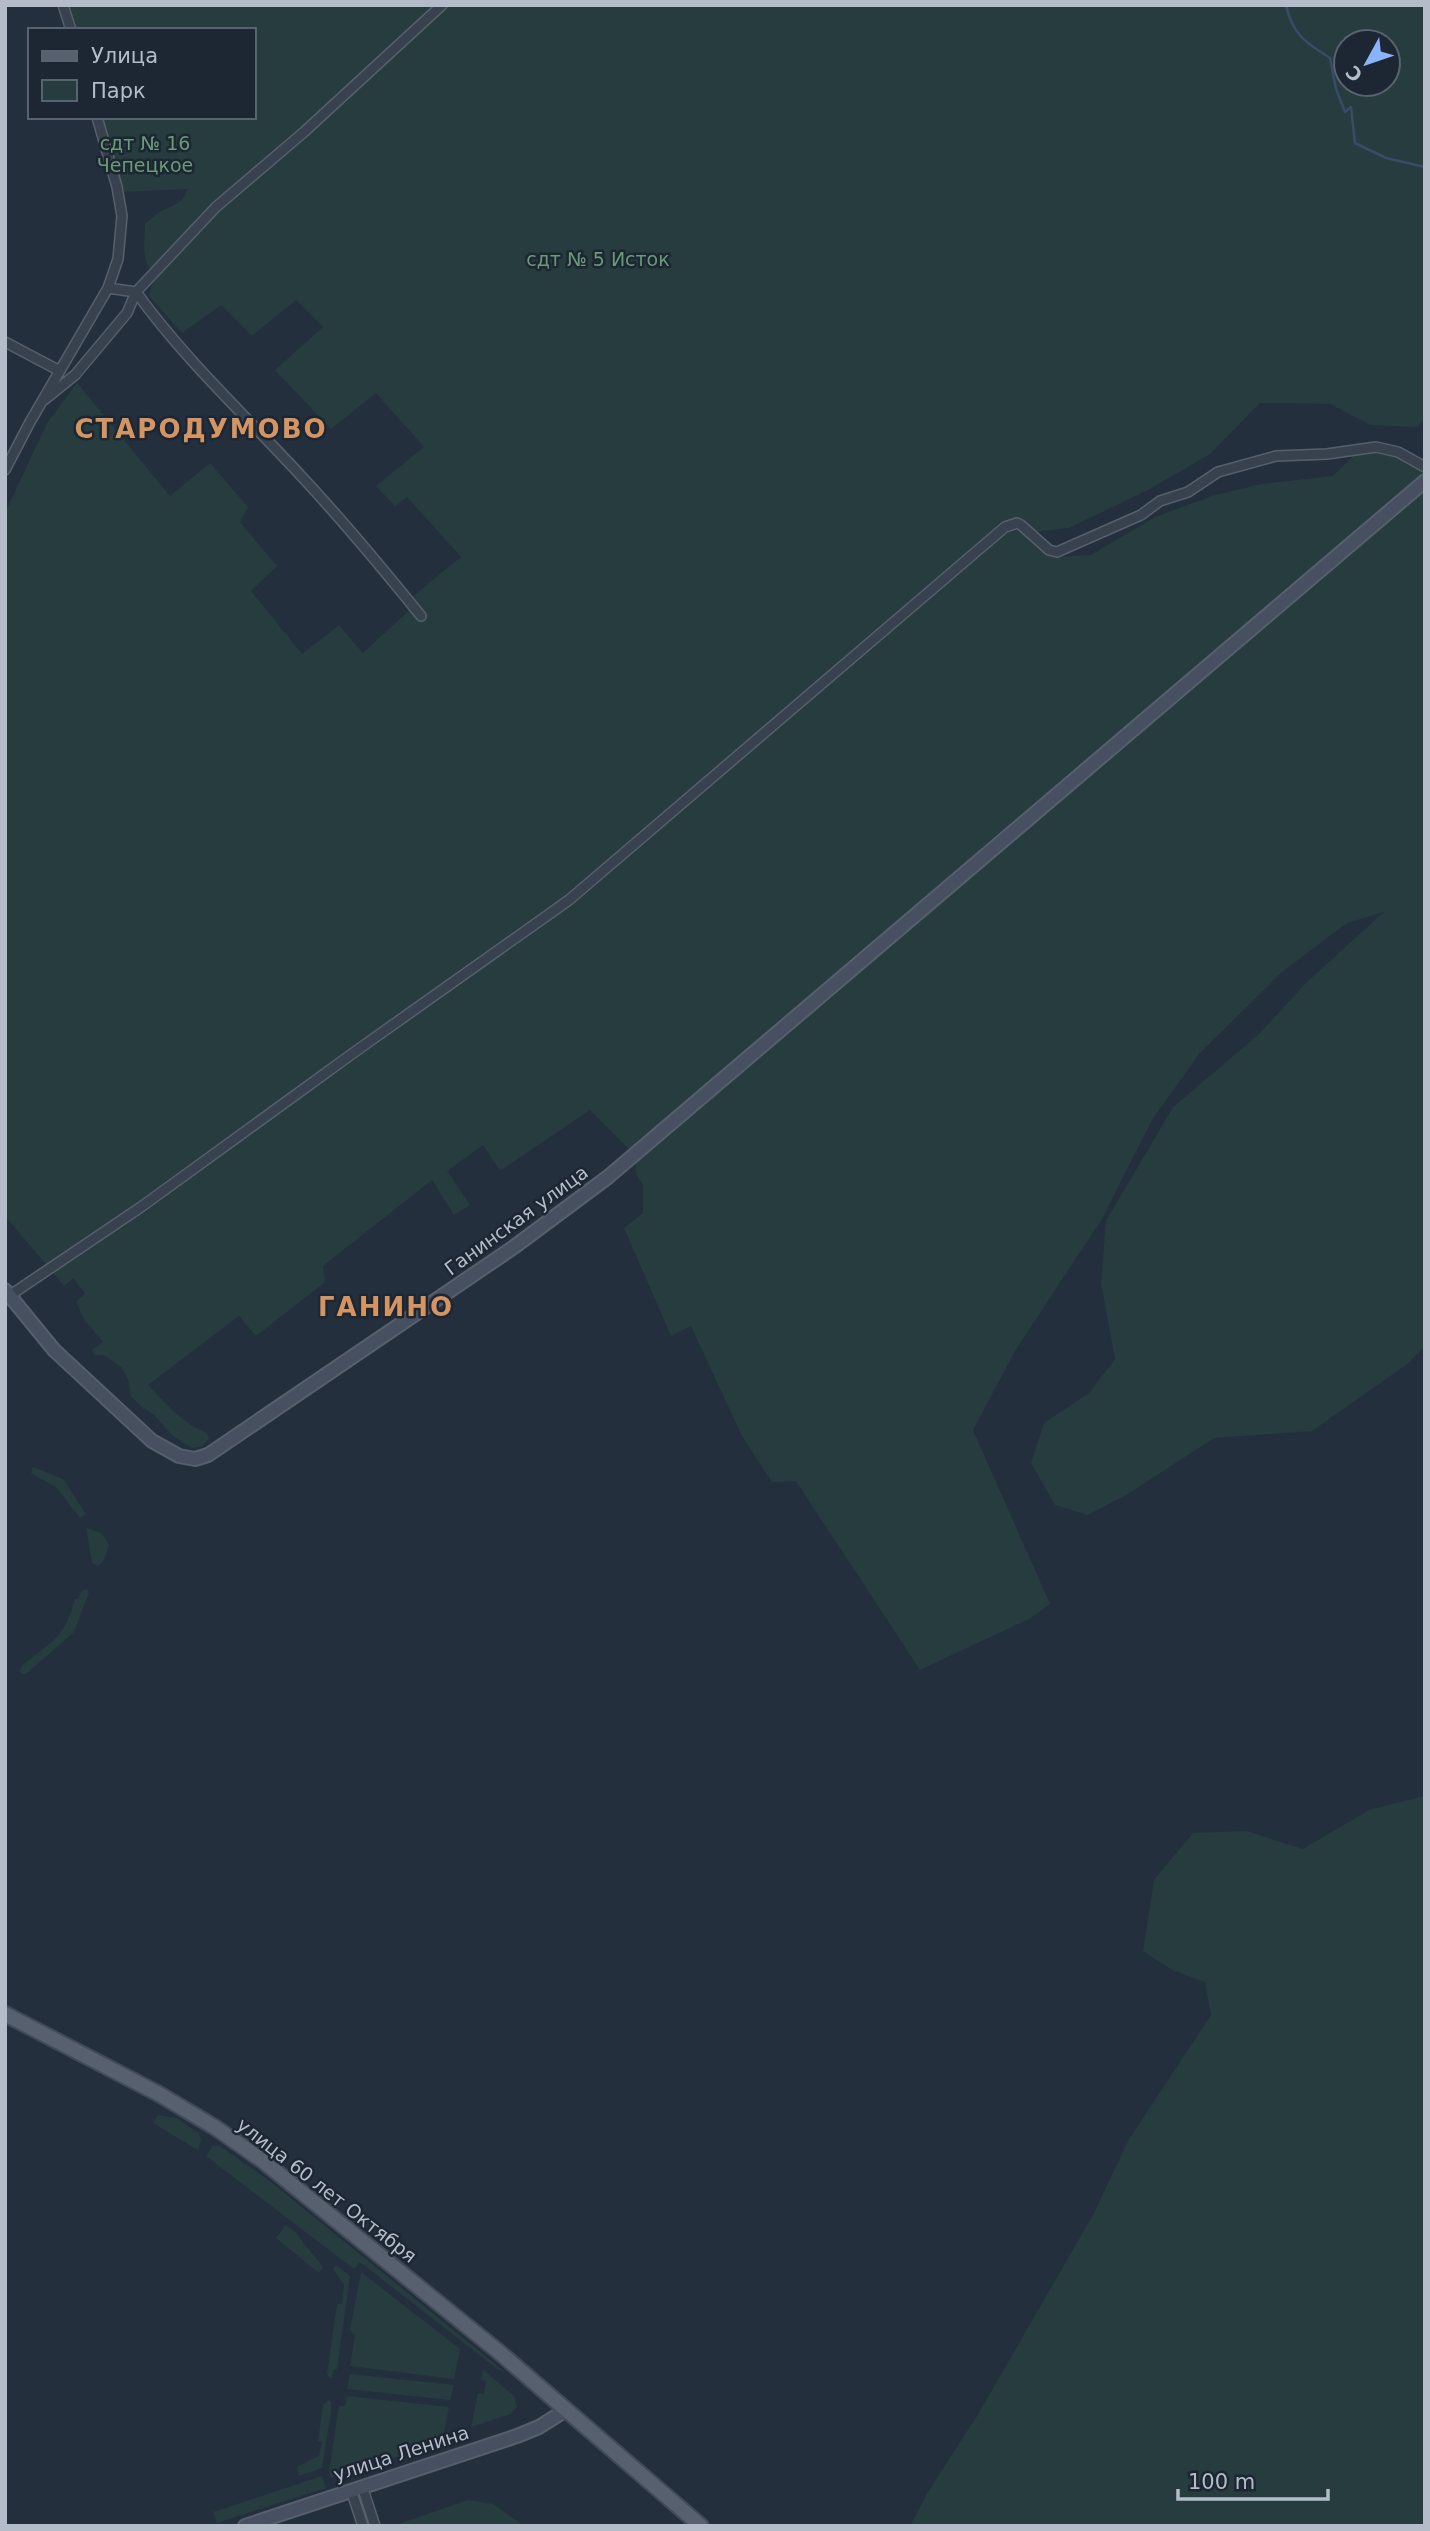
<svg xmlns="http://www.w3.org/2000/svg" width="1430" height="2531" font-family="'DejaVu Sans',sans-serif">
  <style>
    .green { fill: #263c3f; fill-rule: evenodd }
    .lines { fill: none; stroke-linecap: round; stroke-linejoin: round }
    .stream { stroke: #394c67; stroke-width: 2.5 }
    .street-casing { stroke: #565f6c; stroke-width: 12 }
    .secondary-casing { stroke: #565f6c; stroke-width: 16 }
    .primary-casing { stroke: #414a57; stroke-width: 18 }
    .street { stroke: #38414e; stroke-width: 9 }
    .secondary { stroke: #465061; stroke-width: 12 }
    .primary { stroke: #56606e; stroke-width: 14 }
    .labels { text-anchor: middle; stroke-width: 5; stroke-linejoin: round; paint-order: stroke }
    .park-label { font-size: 19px; fill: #6b9a76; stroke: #1d2633 }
    .street-label { font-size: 19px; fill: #b4bcc9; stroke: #1d2633 }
    .district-label { font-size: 26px; font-weight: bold; letter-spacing: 2px; fill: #d59563; stroke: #1d2633 }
  </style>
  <rect width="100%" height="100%" fill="#242f3e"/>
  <path class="green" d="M66 5H1425V418L1417 427 1370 425 1330 404 1260 403 1210 454 1150 489 1069 528 1026 533 1052 557 1091 555 1155 517 1212 496 1261 484 1333 476 1355 454 1392 451 1425 472V1346L1406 1365 1312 1431 1214 1438 1128 1494 1088 1515 1055 1505 1031 1463 1044 1423 1089 1393 1115 1359 1101 1283 1106 1221 1173 1107 1258 1035 1308 981 1384 912 1347 923 1282 972 1199 1054 1152 1120 1102 1219 1015 1351 973 1430 1050 1604 1031 1618 920 1670 796 1481 772 1482 742 1436 691 1326 671 1336 624 1228 643 1213V1185L636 1174V1165L630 1150 590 1110 500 1171 483 1145 447 1171 470 1205 454 1215 432 1180 323 1266 325 1282 256 1336 239 1316 148 1385C166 1404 182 1423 207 1433L209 1438 203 1446 192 1448 173 1436 153 1414 143 1408 131 1396 128 1379 122 1368 104 1355H94L92 1350 103 1342 84 1319 76 1302 85 1293 73 1278 64 1286 5 1216V513L47 423 77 383 170 496 210 463 248 507 240 522 277 566 251 591 302 654 339 625 363 653 415 605 411 598 461 557 407 497 395 506 376 486 424 447 376 393 331 429 275 370 323 327 296 300 252 336 221 305 182 333 149 296 155 274C140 264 145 240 145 224 150 220 154 215 160 212 171 205 184 205 187 189L116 192 96 117H254V30H73ZM1346 42H1388V84H1346Z
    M33 1467 63 1479 86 1514 80 1518 57 1488 31 1473Z
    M86 1528 101 1533 109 1544 104 1560 98 1566 92 1563Z
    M82 1590H88L89 1592 74 1632 26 1674H22L19 1671 22 1666C54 1638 62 1643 75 1599H78Z
    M1425 1796V2526H910L929 2490 977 2416 1093 2215 1128 2141 1211 2015 1205 1982 1174 1971 1143 1951 1154 1880 1193 1833 1247 1831 1303 1849 1369 1810Z
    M158 2115 176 2118 199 2133 201 2141 198 2150 153 2123Z
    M213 2146H220L271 2182 505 2372 497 2369 360 2262 354 2269 206 2156Z
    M286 2225 296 2233 323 2267 319 2273 276 2238Z
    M336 2265 350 2276 337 2369H334L331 2379 327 2374 337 2304H342L344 2285 333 2269Z
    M361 2272 460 2349 454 2379 350 2366 355 2336 350 2330Z
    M483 2370 514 2396 517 2407 511 2414 471 2427 478 2393 484 2394 486 2381 481 2380Z
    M350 2374 454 2385 450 2400 347 2389Z
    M347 2396 449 2407 442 2442 331 2478 329 2472 339 2406H345Z
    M328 2400 331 2402V2412L322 2468 299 2476 297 2467 319 2456 322 2442 318 2441 323 2405Z
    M322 2476 326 2488 217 2523 213 2512Z
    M468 2500 493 2504 524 2526H393Z"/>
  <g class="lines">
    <path class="stream" d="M1286 5C1292 34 1306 43 1330 58L1336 89 1345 112 1351 107 1355 143 1386 158 1425 167"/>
    <g class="street-casing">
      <path id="street" d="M63 5 71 30
        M108 288 136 292C185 360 247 417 303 478 344 522 383 569 421 616
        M5 342 60 371
        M44 400 75 375 127 313 136 292 216 207 304 132 442 5
        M5 470 30 422 108 288 118 259 122 216 117 187 97 117
        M9 1296 141 1207 356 1051 569 900 1005 527 1017 523 1021 525 1049 550 1057 552 1141 515 1160 501 1188 492 1218 472 1276 456 1327 454 1376 447 1398 452 1425 467
        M362 2486 375 2526
        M351 2490 363 2526"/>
    </g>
    <g class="secondary-casing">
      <path id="secondary" d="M5 1290 54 1350 152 1441 179 1456 195 1459 208 1455 514 1247 608 1177 1425 481
        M245 2526 517 2436 539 2427 566 2410"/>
    </g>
    <g class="primary-casing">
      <path id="primary" d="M5 2014 159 2094 216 2128 263 2161 499 2352 701 2526"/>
    </g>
    <use href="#street" class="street"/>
    <use href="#secondary" class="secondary"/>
    <use href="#primary" class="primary"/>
  </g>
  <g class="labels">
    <g class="park-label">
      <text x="145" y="150">сдт № 16<tspan x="145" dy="22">Чепецкое</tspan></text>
      <text x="598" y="266">сдт № 5 Исток</text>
    </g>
    <g class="street-label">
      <text transform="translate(516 1220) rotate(-36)" y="7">Ганинская улица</text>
      <text transform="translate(327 2190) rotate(38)" y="7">улица 60 лет Октября</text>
      <text transform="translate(401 2453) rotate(-18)" y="7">улица Ленина</text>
    </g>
    <g class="district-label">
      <text x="201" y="438">СТАРОДУМОВО</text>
      <text x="386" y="1316">ГАНИНО</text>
    </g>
  </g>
  <rect width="1430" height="2531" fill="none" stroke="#b4bcc9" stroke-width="14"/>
  <rect x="28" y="28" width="228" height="91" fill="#1d2633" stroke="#59626f" stroke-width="2"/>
  <rect x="42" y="51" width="35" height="10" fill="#56606e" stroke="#59626f" stroke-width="2"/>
  <text x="91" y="63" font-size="21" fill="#b4bcc9">Улица</text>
  <rect x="42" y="80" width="35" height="21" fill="#263c3f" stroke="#59626f" stroke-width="2"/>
  <text x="91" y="98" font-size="21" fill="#b4bcc9">Парк</text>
  <g transform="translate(1367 63) rotate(230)"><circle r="33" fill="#1d2633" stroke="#59626f" stroke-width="2"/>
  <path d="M0-5L12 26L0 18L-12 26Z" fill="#8ab4f8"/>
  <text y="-10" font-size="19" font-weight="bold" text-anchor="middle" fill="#b4bcc9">С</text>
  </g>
  <path d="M1178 2489v10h150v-10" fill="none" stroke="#b4bcc9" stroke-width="3.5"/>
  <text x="1188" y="2489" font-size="21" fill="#b4bcc9" stroke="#1d2633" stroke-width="5" paint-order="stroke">100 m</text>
</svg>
